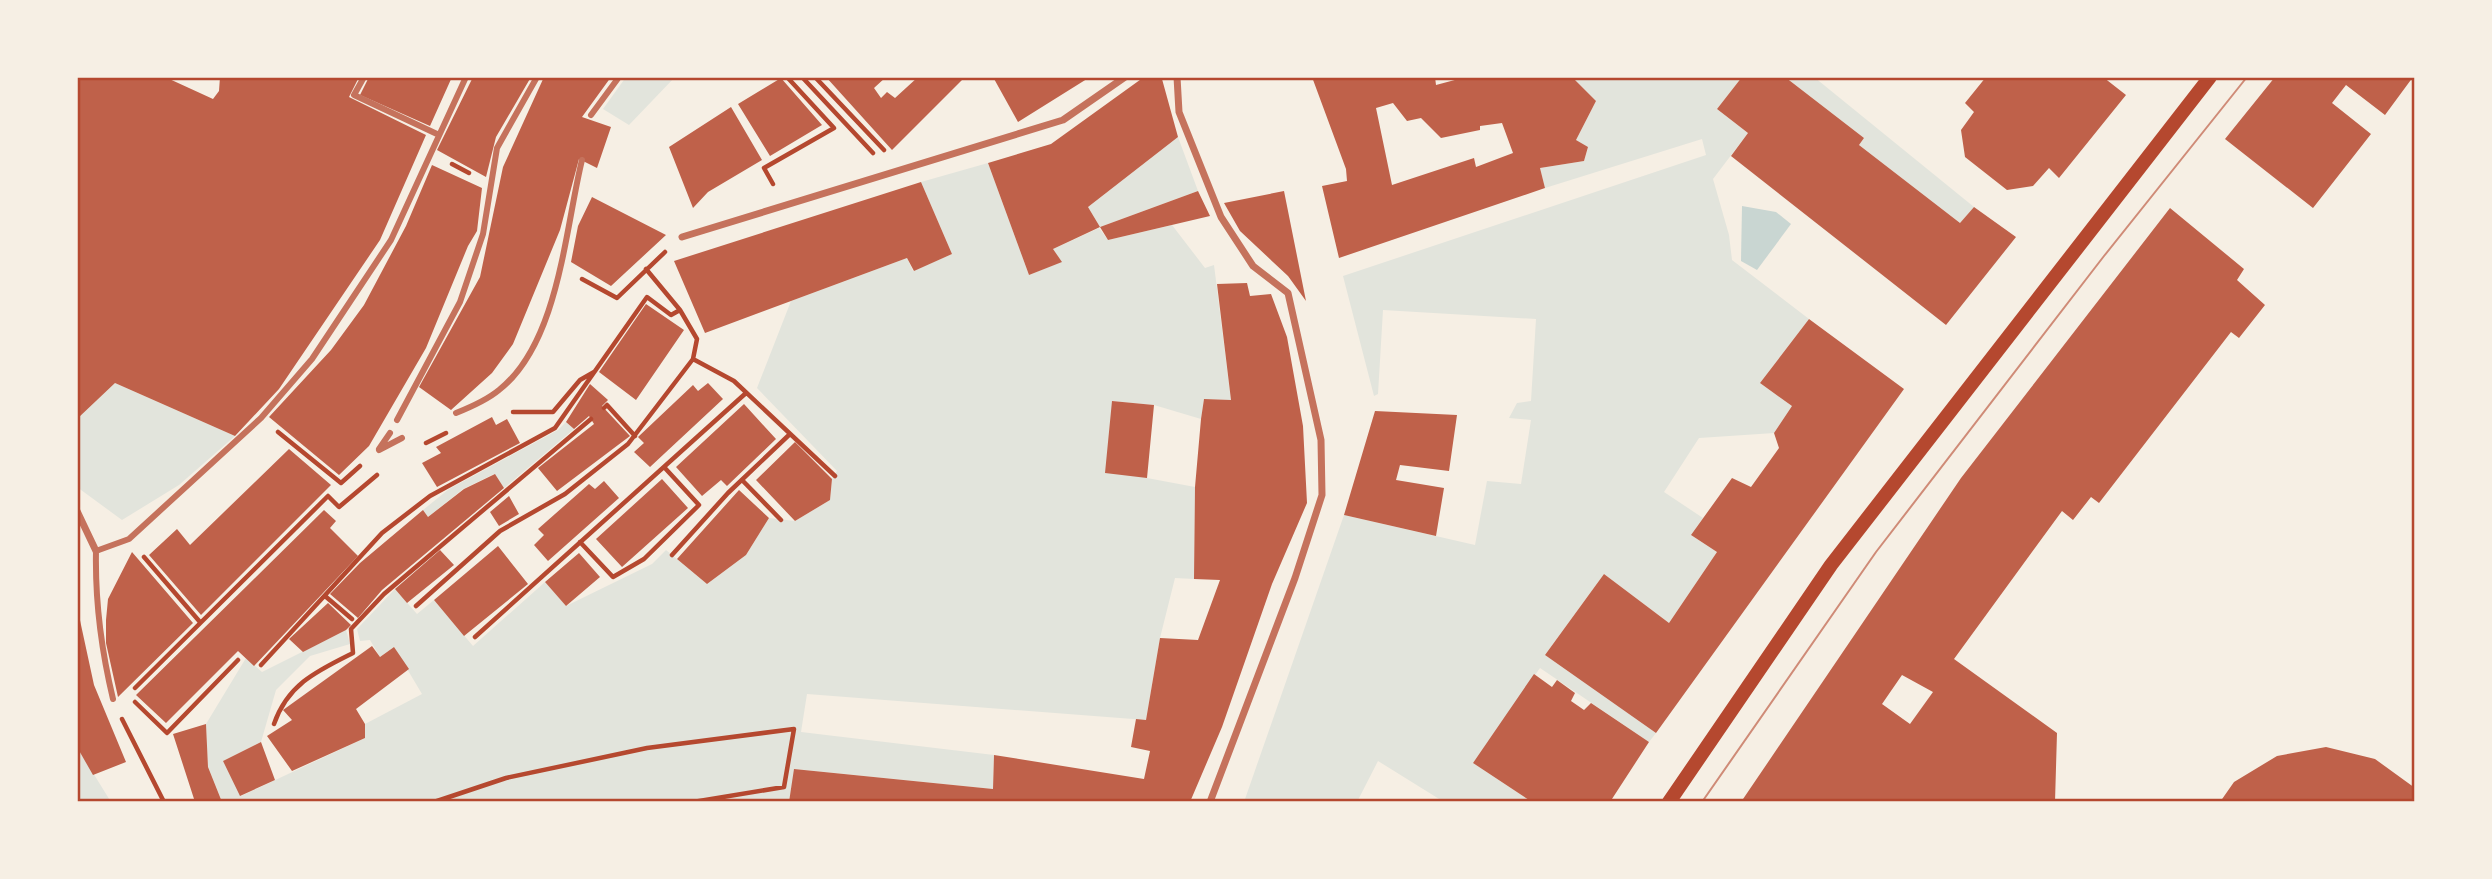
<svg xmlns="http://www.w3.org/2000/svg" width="2492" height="879" font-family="Barlow,sans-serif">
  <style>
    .green { fill: #e2e4dc }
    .water { fill: #c9d6d2 }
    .building { fill: #bf614a; fill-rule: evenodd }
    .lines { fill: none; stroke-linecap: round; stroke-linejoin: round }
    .path { stroke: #b5482f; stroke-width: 4.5 }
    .pedestrian { stroke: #c5725c; stroke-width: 6 }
    .minor { stroke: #c5725c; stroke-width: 7 }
    .secondary { stroke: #b5482f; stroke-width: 14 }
    .tram { stroke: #cf8b77; stroke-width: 2 }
    .neatline { fill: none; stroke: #b5482f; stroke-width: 2.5 }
  </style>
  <rect width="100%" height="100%" fill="#f6efe4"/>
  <path class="green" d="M626 77H675L629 125 603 109Z
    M1572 77H1742L1717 109 1748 133 1713 179 1729 235 1732 260 1809 319 1760 383 1792 406 1774 433 1699 438 1664 492 1703 518 1691 535 1717 552 1669 623 1604 574 1545 655 1656 733 1649 742 1540 668 1473 763 1532 802H1444L1378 761 1357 802H1244L1344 515 1475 545 1487 481 1521 484 1531 420 1509 418 1517 403 1531 401 1536 319 1383 310 1378 394 1374 396 1343 276 1706 155 1702 139 1545 188 1540 168 1584 161 1588 148 1576 140 1596 101Z
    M1785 77H1814L1974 207 1960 223 1859 145 1864 138Z
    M1178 137 1198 191 1100 227 1088 207Z
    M988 163 1029 275 1061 262 1053 249 1099 228 1108 240 1172 225 1205 268 1214 265 1231 400 1204 399 1201 419 1154 405 1112 401 1147 478 1195 487 1194 579 1175 578 1160 638 1146 720 807 694 801 732 994 755 993 789 795 769 789 802H222L208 767 206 724 246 658 262 672 346 630 350 644 310 656 276 690 261 742 223 761 241 796 365 738V724L422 694 394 647 380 657 370 640 360 641 357 629 395 589 417 614 434 600 473 646 545 582 566 606 652 564 666 550 707 584 746 555 769 518 795 521 830 500 832 479 837 471 757 388 791 301 907 258 913 271 952 254 921 182Z
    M115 383 235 436 179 485 122 520 77 487V419Z
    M566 422 574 429 504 488 494 474 463 489 428 517 423 510 449 489 558 430Z
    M77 747 111 802H77Z"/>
  <path class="water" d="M1742 206 1776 212 1791 224 1757 270 1741 261Z"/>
  <path class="building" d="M77 77H165L213 99 219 91 220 77H359L349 97 426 135 380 240 279 389 235 436 115 383 77 419Z
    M369 77H452L430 126 360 95Z
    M473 77H531L496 137 486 177 437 150Z
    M544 77H611L582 117 611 127 597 168 579 159 560 230 513 344 492 373 451 410 419 387 480 277 503 167Z
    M826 77H886L874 88 881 98 887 92 895 98 918 77H965L892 150Z
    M993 77H1090L1018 122Z
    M1144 77 1162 79 1178 137 1088 207 1100 227 1053 249 1062 262 1029 275 988 163 1051 144Z
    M1312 77H1435L1436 85 1466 77H1572L1596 101 1576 140 1588 147 1584 161 1540 168 1545 188 1339 258 1322 186 1347 181 1346 169ZM1393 103 1407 121 1421 118 1441 138 1480 130V126L1502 123 1513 153 1476 167 1474 158 1392 185 1376 108Z
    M1742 77H1785L1864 138 1859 145 1960 223 1974 207 2016 237 1946 325 1731 156 1748 133 1717 109Z
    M1986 77H2103L2126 95 2059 178 2049 168 2033 186 2007 190 1965 157 1961 130 1974 112 1965 103Z
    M2275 77H2413L2385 115 2346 85 2332 103 2371 134 2313 208 2225 139Z
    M781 78 822 125 770 156 738 104Z
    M731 107 762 160 708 192 693 208 669 147Z
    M432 165 482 188 477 231 468 246 426 348 369 446 339 475 269 417 331 350 364 305 406 226Z
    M921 182 952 254 914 271 907 258 705 333 674 261Z
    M1198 191 1210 216 1108 240 1100 227Z
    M1284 191 1306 301 1288 276 1240 231 1224 203Z
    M592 197 666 235 611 286 571 262 578 226Z
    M2170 208 2244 269 2237 280 2265 305 2239 338 2231 332 2099 503 2091 497 2073 520 2062 511 1954 659 2057 733 2055 802H1741L1961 478ZM1902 675 1933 692 1910 724 1882 704Z
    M1247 283 1250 296 1271 294 1287 337 1303 426 1307 503 1272 584 1222 727 1190 802H789L794 769 993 789 994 755 1144 779 1150 751 1131 747 1136 719 1146 720 1160 638 1198 640 1220 580 1194 579 1195 487 1201 419 1204 399 1231 400 1217 284Z
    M646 304 684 330 636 400 599 372Z
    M1809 319 1904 389 1656 733 1545 655 1604 574 1669 623 1717 552 1691 535 1732 478 1751 487 1779 448 1774 433 1792 406 1760 383Z
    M708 383 723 399 650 467 634 452 644 443 638 437 693 385 698 391Z
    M590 384 608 400 602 406 630 436 557 491 538 468 594 424 589 416 574 429 566 422Z
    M1112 401 1154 405 1147 478 1105 473Z
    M744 404 776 439 727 486 721 480 702 496 676 467Z
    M1375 411 1457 415 1449 471 1400 465 1396 480 1444 488 1436 536 1344 515Z
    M492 417 496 425 507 419 520 443 437 487 422 463 441 453 436 447Z
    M795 442 832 479 830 500 795 521 756 480Z
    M289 449 331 485 201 615 149 555 177 529 190 545Z
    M495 474 504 488 382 590 358 618 330 594 360 563 423 510 428 517 464 489Z
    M662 479 688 508 622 567 596 539Z
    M604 481 619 498 548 561 534 545 544 535 538 529 589 484 595 489Z
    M739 490 769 518 746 555 707 584 677 559Z
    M509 496 519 514 499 526 490 512Z
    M324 510 336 521 330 528 358 556 254 666 238 651 166 723 136 695Z
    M498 546 528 584 464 636 434 600Z
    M440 550 454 565 407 603 395 589Z
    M132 552 193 623 118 697 106 643V620L108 599Z
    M579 553 600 577 566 606 545 582Z
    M328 603 351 625 346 630 303 652 289 639Z
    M78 611 94 685 126 762 93 775 77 747Z
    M372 646 380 657 394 647 409 669 356 709 365 724V738L292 771 267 736 292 720 283 710Z
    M1534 674 1552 687 1557 680 1575 693 1571 701 1584 710 1591 703 1649 742 1610 802H1532L1473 763Z
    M206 724 208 767 222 802H195L173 734Z
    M261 742 275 780 240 796 223 761Z
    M2326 747 2375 759 2415 788V802H2220L2234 782 2277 756Z"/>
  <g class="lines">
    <path class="path" d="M802 77 873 153
      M815 77 884 150
      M452 164 469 173
      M773 184 764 168 834 128 787 77
      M646 269 680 310 697 339 693 359 734 381 835 476
      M582 279 617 298 665 252
      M604 408 607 405 635 436
      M513 412H553L580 380 594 372
      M278 432 341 483 360 466
      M426 443 446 433
      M742 480 781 520
      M580 542 613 577 644 559 699 505 664 467
      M672 555 728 493 790 434
      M144 557 200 622
      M325 596 352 619
      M416 606 500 531 565 494 628 444 693 359
      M475 637 746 393
      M261 665 382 533 430 496 555 428 647 297 671 315 680 310
      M135 688 328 496 339 507 377 475
      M135 702 167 733 238 660
      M122 719 164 802
      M274 724C288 684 317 671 353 653L351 629 384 594 591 419
      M434 802 506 778 647 748 794 729 784 787 693 802"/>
    <path class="pedestrian" d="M364 77 354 95 437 134
      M591 115 619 77
      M456 413C471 407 487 400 499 390 559 343 565 229 582 160
      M397 420 460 302 483 234 497 148 537 77
      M379 449 390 433
      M379 450 402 438
      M113 699C101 649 95 602 96 551L129 539 261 418 312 359 391 240 466 77"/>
    <path class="minor" d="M1177 77 1179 112 1221 217 1253 266 1288 293 1321 440 1322 495 1295 578 1210 802
      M682 237 1063 120 1125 77
      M77 511 96 551"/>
    <path class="secondary" d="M1669 802 1831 565 2210 77"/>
    <path class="tram" d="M1702 802 1876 552 2104 256 2247 77"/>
  </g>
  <rect width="2492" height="879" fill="none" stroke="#f6efe4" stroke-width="158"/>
  <rect x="79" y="79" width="2334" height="721" class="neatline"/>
</svg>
